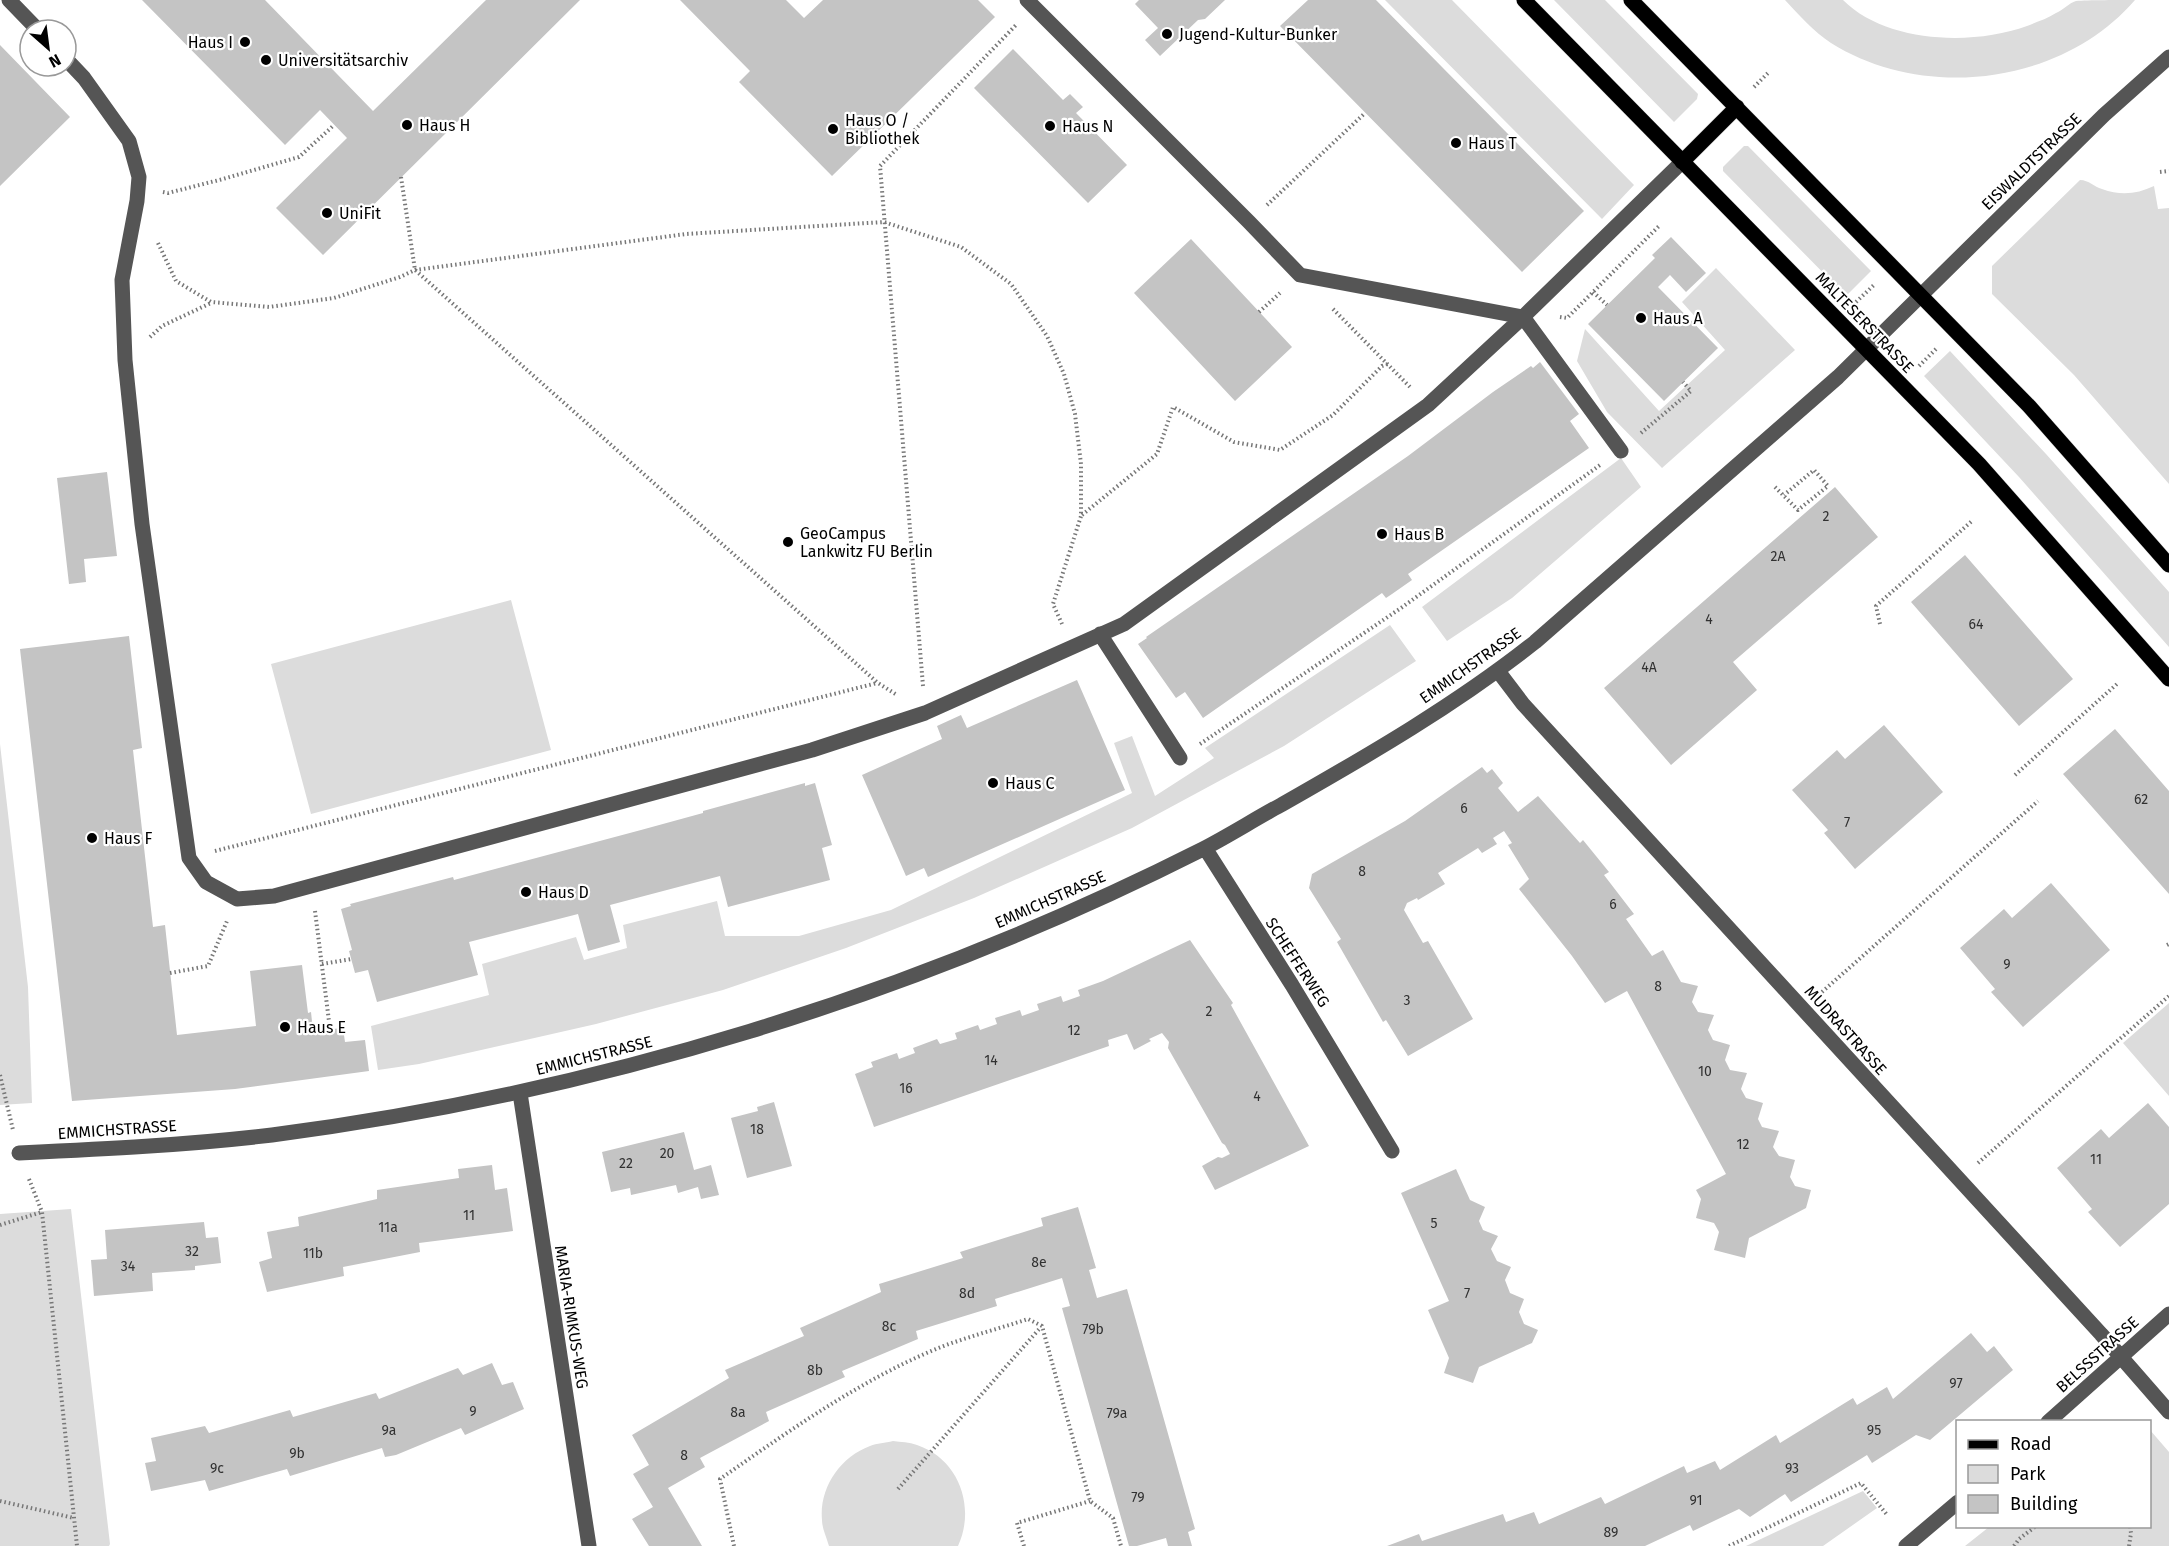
<svg xmlns="http://www.w3.org/2000/svg" width="2169" height="1546" font-family="'Fira Sans',sans-serif">
  <style>
    .green { fill: #dcdcdc }
    .building { fill: #c4c4c4 }
    .lines { fill: none; stroke-linecap: round; stroke-linejoin: round }
    .major-casing { stroke: #dbdbdb; stroke-width: 16 }
    .path { stroke: #777; stroke-width: 4; stroke-dasharray: 1.5 3; stroke-linecap: butt }
    .minor { stroke: #555; stroke-width: 15 }
    .major { stroke: #000; stroke-width: 15 }
    .poi-dot { fill: #000; stroke: #fff; stroke-width: 2 }
    .labels { text-anchor: middle; stroke-width: 4.5; stroke-linejoin: round; paint-order: stroke }
    .number-label { font-size: 14px; fill: #313131 }
    .poi-label { font-size: 16px; fill: #000; stroke: #fff; text-anchor: start }
    .street-label { font-size: 16px; fill: #000; stroke: #fff }
  </style>
  <rect width="100%" height="100%" fill="#fff"/>
  <path class="green" d="M1385 0H1452L1634 185 1602 219Z
    M1554 0H1605L1698 94 1697 99 1674 122Z
    M1785 0H1843C1886 43 1972 46 2027 26 2036 22 2047 19 2056 13 2063 10 2069 3 2076 1 2086 0 2122 0 2135 0 2063 84 1925 102 1831 43 1814 32 1799 15 1785 0Z
    M1744 146H1748L1871 271 1846 296 1723 171V167Z
    M2080 180C2089 180 2094 187 2102 189 2121 196 2137 194 2154 186L2158 209 2169 208V484L2074 375 1992 294V266Z
    M1716 268 1795 350 1662 468 1607 412 1577 361 1585 329 1659 411 1725 350 1682 302Z
    M1950 351 2046 454 2169 592V647L2019 477 1924 376Z
    M1621 458 1641 487 1512 598 1447 641 1422 607Z
    M511 600 551 750 311 814 271 664Z
    M1390 625 1416 661 1284 746 1132 828 974 898 846 948 723 990 596 1024 419 1064 378 1070 371 1026 489 995 482 964 576 937 584 960 627 948 623 925 717 901 725 936H799L891 910 1132 793 1114 743 1132 736 1155 796 1214 758 1205 748Z
    M0 744 28 987 32 1103 0 1105Z
    M2169 1003V1096L2123 1043Z
    M71 1209 110 1544 109 1546H0V1214Z
    M2150 1430 2169 1452V1546H1965L1989 1527 2150 1526Z
    M893 1441C901 1442 909 1442 917 1445 959 1459 976 1507 958 1546H829L828 1543C826 1536 822 1528 822 1520 819 1488 840 1457 870 1446 877 1443 885 1443 893 1441Z
    M1863 1491 1877 1508 1823 1546H1746Z"/>
  <path class="building" d="M142 0H265L373 111 486 0H580L323 255 276 208 347 138 320 110 285 145Z
    M680 0H786L804 18 823 0H978L995 17 832 176 739 82 750 71Z
    M1139 0H1225L1205 19 1198 20 1160 56 1145 40 1158 28 1135 4Z
    M1308 0H1376L1584 211 1522 272 1280 26Z
    M0 45 70 117 0 186Z
    M1013 49 1063 100 1070 94 1083 107 1076 113 1127 165 1088 203 974 88Z
    M1671 237 1706 273 1686 292 1670 275 1658 287 1718 348 1664 401 1588 324 1655 258 1652 255Z
    M1191 239 1292 347 1235 401 1134 293Z
    M1540 362 1579 414 1570 421 1589 448 1408 574 1412 580 1392 594 1386 598 1382 593 1203 718 1185 692 1176 698 1138 644 1147 638 1146 637 1408 456 1493 392 1531 366 1533 368Z
    M107 472 117 556 84 559 86 582 69 584 57 478Z
    M1835 487 1878 537 1733 662 1757 690 1671 765 1604 688Z
    M1965 555 2073 679 2019 726 1911 602Z
    M129 636 142 748 133 750 153 927 165 925 177 1035 256 1026 250 971 302 965 308 1013 311 1012 313 1031 343 1028 345 1042 365 1040 369 1071 235 1089 72 1101 20 649Z
    M1077 680 1125 790 928 877 924 868 906 876 862 775 942 739 937 726 961 715 967 728Z
    M1884 725 1943 792 1855 869 1824 833 1828 830 1792 790 1837 750 1845 759Z
    M2115 729 2169 791V894L2063 774Z
    M1482 767 1487 773 1492 769 1503 783 1498 788 1518 812 1538 796 1580 843 1583 840 1609 872 1604 875 1634 914 1626 919 1652 956 1663 950 1681 982 1698 986 1692 1002 1698 1012 1714 1015 1708 1030 1713 1040 1730 1045 1725 1060 1730 1070 1747 1073 1741 1089 1746 1098 1763 1103 1758 1119 1762 1127 1779 1131 1773 1147 1779 1156 1795 1160 1790 1177 1795 1186 1811 1190 1806 1208 1749 1238 1745 1258 1714 1250 1719 1232 1714 1223 1696 1218 1701 1199 1696 1190 1726 1174 1627 991 1605 1003 1572 956 1519 889 1529 879 1508 845 1512 843 1504 831 1493 838 1497 844 1482 853 1478 848 1438 873 1445 884 1418 900 1417 898 1407 903 1404 910 1423 943 1428 941 1473 1019 1408 1056 1386 1020 1383 1022 1337 942 1341 939 1309 888 1312 874 1405 821Z
    M805 783V786L815 783 832 845 822 848 830 880 728 907 720 876 610 905 620 942 588 951 578 914 469 942 478 975 377 1002 368 970 355 973 349 951 352 950 341 909 351 906 350 904 453 877 454 880 641 830 703 813V811Z
    M2051 883 2110 950 2023 1027 1991 992 1995 989 1960 948 2004 909 2012 918Z
    M1190 940 1233 1003 1231 1005 1309 1146 1215 1190 1202 1166 1218 1157 1222 1158 1230 1154 1225 1145 1222 1143 1168 1048 1169 1042 1162 1033 1149 1039 1151 1041 1134 1050 1127 1034 1108 1040 1109 1046 874 1127 855 1074 873 1067 871 1062 897 1053 899 1059 915 1053 913 1048 937 1039 940 1044 957 1039 955 1033 978 1025 980 1030 997 1024 995 1018 1020 1010 1022 1016 1039 1010 1037 1004 1061 996 1063 1002 1080 996 1078 990 1103 981Z
    M774 1102 792 1166 747 1178 731 1118 758 1111 757 1107Z
    M2148 1103 2169 1127V1204L2120 1247 2088 1212 2092 1209 2057 1168 2101 1129 2109 1138Z
    M684 1132 694 1170 711 1165 719 1195 701 1199 698 1187 678 1193 676 1185 631 1195 630 1188 611 1192 602 1152Z
    M492 1165 495 1190 507 1188 513 1231 419 1243 420 1252 343 1267 344 1276 267 1292 259 1262 272 1258 267 1232 299 1226 298 1217 377 1199V1190L459 1178 458 1169Z
    M1456 1169 1470 1200 1485 1207 1479 1221 1483 1230 1498 1236 1491 1249 1497 1261 1511 1267 1505 1280 1510 1293 1524 1299 1519 1312 1524 1324 1538 1330 1532 1343 1479 1367 1473 1383 1444 1373 1449 1358 1428 1310 1449 1301 1401 1193Z
    M1078 1207 1096 1268 1089 1270 1097 1298 1127 1289 1195 1529 1188 1532 1192 1546H1168L1166 1538 1137 1546H1129L1062 1308 1070 1306 1062 1278 995 1299 997 1306 916 1331 918 1339 842 1371 845 1377 766 1412 769 1421 700 1458 705 1467 668 1488 702 1546H649L632 1519 653 1507 633 1474 649 1465 632 1435 729 1378 725 1370 804 1336 800 1328 881 1292 879 1284 963 1258 960 1252 1043 1226 1041 1218Z
    M204 1222 206 1238 218 1237 221 1263 195 1266V1270L152 1273 153 1291 94 1296 91 1260 107 1259 105 1230Z
    M1971 1333 1987 1352 1994 1346 2013 1370 1930 1440 1916 1435 1872 1463 1867 1455 1791 1502 1785 1494 1750 1517 1739 1509 1693 1531 1690 1525 1645 1546H1387L1419 1534 1422 1541 1503 1514 1506 1522 1534 1512 1539 1524 1601 1497 1605 1504 1684 1466 1687 1473 1715 1461 1720 1470 1776 1435 1780 1443 1853 1398 1857 1405 1887 1387 1893 1399Z
    M492 1363 502 1385 513 1382 524 1409 465 1435 461 1428 396 1455 385 1457 382 1448 290 1476 287 1469 209 1491 205 1480 151 1491 145 1463 156 1461 151 1438 205 1426 209 1433 290 1410 293 1417 376 1393 379 1399 458 1368 463 1375Z"/>
  <g class="lines">
    <g class="major-casing">
      <path id="major" d="M1524 0 1979 464 2169 679
        M1631 0 2029 406 2169 565
        M1682 162 1737 107"/>
    </g>
    <path class="path" d="M1754 87 1768 73
      M2160 172 2169 171
      M401 177 415 270 878 683 897 695
      M163 192 168 193 223 179 299 157 334 125
      M1267 205 1365 113
      M158 243 176 281 211 302 269 307 334 298 400 277 415 270 686 234 884 222 961 247 1011 284 1047 336 1064 374 1075 414 1081 464V516L1053 604 1062 624
      M1593 292 1607 305
      M1856 302 1875 284
      M1333 309 1410 387
      M1259 312 1280 293
      M1560 317 1567 318 1659 226
      M150 337 162 326 211 303
      M1919 366 1937 348
      M1641 433 1691 391 1683 382
      M1775 487 1798 510 1828 486 1814 470 1784 495
      M1082 515 1157 454 1173 407 1234 442 1280 450 1333 415 1382 366 1388 364
      M1880 624 1876 606 1973 520
      M923 686 880 166 1016 25
      M1200 744 1401 608 1600 465
      M2015 775 2117 684
      M215 851 877 683
      M315 911 330 1029
      M2167 945 2169 944
      M322 964 352 959
      M170 973 208 966 227 921
      M1822 992 2038 801
      M0 1075 13 1130
      M1978 1163 2169 996
      M29 1179 42 1212 77 1546
      M0 1225 42 1212
      M898 1489 1041 1327
      M0 1501 74 1518
      M734 1546 720 1479C789 1431 859 1381 936 1349 966 1337 998 1329 1028 1319L1042 1326 1090 1501 1113 1518 1121 1546
      M1024 1546 1017 1523 1090 1501
      M1729 1546 1861 1483 1888 1516
      M2014 1546 2019 1539 2036 1526
      M2129 1546 2131 1533 2130 1526"/>
    <path class="minor" d="M9 0 38 30
      M1027 0 1249 222 1300 275 1523 317 1621 451
      M66 59 84 78 129 141 139 177 137 201 122 280 125 360 142 524 189 858 206 882 237 899 274 896 812 750 925 713 1124 624 1428 405 1523 317 1682 162
      M1100 634 1180 758
      M1498 671 1523 704 2101 1334 2169 1412
      M1205 848 1292 985 1392 1151
      M520 1093 589 1546
      M19 1153C104 1149 188 1145 272 1135 595 1093 912 996 1203 849 1230 835 1255 819 1281 805 1369 755 1457 704 1535 642L1838 377 2104 115 2169 57
      M2048 1422 2169 1314
      M1906 1546 1958 1502"/>
    <use href="#major" class="major"/>
  </g>
  <g class="poi-dot">
    <circle cx="1167" cy="34" r="6"/>
    <circle cx="245" cy="42" r="6"/>
    <circle cx="266" cy="60" r="6"/>
    <circle cx="407" cy="125" r="6"/>
    <circle cx="1050" cy="126" r="6"/>
    <circle cx="833" cy="129" r="6"/>
    <circle cx="1456" cy="143" r="6"/>
    <circle cx="327" cy="213" r="6"/>
    <circle cx="1641" cy="318" r="6"/>
    <circle cx="1382" cy="534" r="6"/>
    <circle cx="788" cy="542" r="6"/>
    <circle cx="993" cy="783" r="6"/>
    <circle cx="92" cy="838" r="6"/>
    <circle cx="526" cy="892" r="6"/>
    <circle cx="285" cy="1027" r="6"/>
  </g>
  <g class="labels">
    <g class="number-label">
      <text x="1826" y="521">2</text>
      <text x="1778" y="561">2A</text>
      <text x="1709" y="624">4</text>
      <text x="1976" y="629">64</text>
      <text x="1649" y="672">4A</text>
      <text x="2141" y="804">62</text>
      <text x="1464" y="813">6</text>
      <text x="1847" y="827">7</text>
      <text x="1362" y="876">8</text>
      <text x="1613" y="909">6</text>
      <text x="2007" y="969">9</text>
      <text x="1658" y="991">8</text>
      <text x="1407" y="1005">3</text>
      <text x="1209" y="1016">2</text>
      <text x="1074" y="1035">12</text>
      <text x="991" y="1065">14</text>
      <text x="1705" y="1076">10</text>
      <text x="906" y="1093">16</text>
      <text x="1257" y="1101">4</text>
      <text x="757" y="1134">18</text>
      <text x="1743" y="1149">12</text>
      <text x="667" y="1158">20</text>
      <text x="2096" y="1164">11</text>
      <text x="626" y="1168">22</text>
      <text x="469" y="1220">11</text>
      <text x="1434" y="1228">5</text>
      <text x="388" y="1232">11a</text>
      <text x="192" y="1256">32</text>
      <text x="313" y="1258">11b</text>
      <text x="1039" y="1267">8e</text>
      <text x="128" y="1271">34</text>
      <text x="967" y="1298">8d</text>
      <text x="1467" y="1298">7</text>
      <text x="889" y="1331">8c</text>
      <text x="1093" y="1334">79b</text>
      <text x="815" y="1375">8b</text>
      <text x="1956" y="1388">97</text>
      <text x="473" y="1416">9</text>
      <text x="738" y="1417">8a</text>
      <text x="1117" y="1418">79a</text>
      <text x="389" y="1435">9a</text>
      <text x="1874" y="1435">95</text>
      <text x="297" y="1458">9b</text>
      <text x="684" y="1460">8</text>
      <text x="217" y="1473">9c</text>
      <text x="1792" y="1473">93</text>
      <text x="1138" y="1502">79</text>
      <text x="1696" y="1505">91</text>
      <text x="1611" y="1537">89</text>
    </g>
    <g class="poi-label">
      <text x="1179" y="40">Jugend-Kultur-Bunker</text>
      <text x="233" y="48" text-anchor="end">Haus I</text>
      <text x="278" y="66">Universitätsarchiv</text>
      <text x="845" y="126">Haus O /<tspan x="845" dy="18">Bibliothek</tspan></text>
      <text x="419" y="131">Haus H</text>
      <text x="1062" y="132">Haus N</text>
      <text x="1468" y="149">Haus T</text>
      <text x="339" y="219">UniFit</text>
      <text x="1653" y="324">Haus A</text>
      <text x="800" y="539">GeoCampus<tspan x="800" dy="18">Lankwitz FU Berlin</tspan></text>
      <text x="1394" y="540">Haus B</text>
      <text x="1005" y="789">Haus C</text>
      <text x="104" y="844">Haus F</text>
      <text x="538" y="898">Haus D</text>
      <text x="297" y="1033">Haus E</text>
    </g>
    <g class="street-label">
      <text transform="translate(2031 161) rotate(-44)" y="6">EISWALDTSTRASSE</text>
      <text transform="translate(1865 322) rotate(46)" y="6">MALTESERSTRASSE</text>
      <text transform="translate(1470 665) rotate(-35)" y="6">EMMICHSTRASSE</text>
      <text transform="translate(1050 899) rotate(-24)" y="6">EMMICHSTRASSE</text>
      <text transform="translate(1298 962) rotate(57)" y="6">SCHEFFERWEG</text>
      <text transform="translate(1846 1030) rotate(48)" y="6">MUDRASTRASSE</text>
      <text transform="translate(594 1055) rotate(-14)" y="6">EMMICHSTRASSE</text>
      <text transform="translate(117 1129) rotate(-4)" y="6">EMMICHSTRASSE</text>
      <text transform="translate(572 1317) rotate(81)" y="6">MARIA-RIMKUS-WEG</text>
      <text transform="translate(2097 1354) rotate(-42)" y="6">BELSSSTRASSE</text>
    </g>
  </g>
  <rect x="1956" y="1420" width="195" height="108" fill="#ffffff" stroke="#999999" stroke-width="1.5"/>
  <rect x="1968" y="1440" width="30" height="9" fill="#000000" stroke="#999999" stroke-width="1.5"/>
  <text x="2010" y="1450" font-size="18" fill="#000000">Road</text>
  <rect x="1968" y="1465" width="30" height="18" fill="#dcdcdc" stroke="#999999" stroke-width="1.5"/>
  <text x="2010" y="1480" font-size="18" fill="#000000">Park</text>
  <rect x="1968" y="1495" width="30" height="18" fill="#c4c4c4" stroke="#999999" stroke-width="1.5"/>
  <text x="2010" y="1510" font-size="18" fill="#000000">Building</text>
  <g transform="translate(48 48) rotate(152)"><circle r="28" fill="#ffffff" stroke="#999999" stroke-width="1.5"/>
  <path d="M0-4.5L10 22L0 15L-10 22Z" fill="#000000"/>
  <text y="-9" font-size="16" font-weight="bold" text-anchor="middle" fill="#000000">N</text>
  </g>
</svg>
